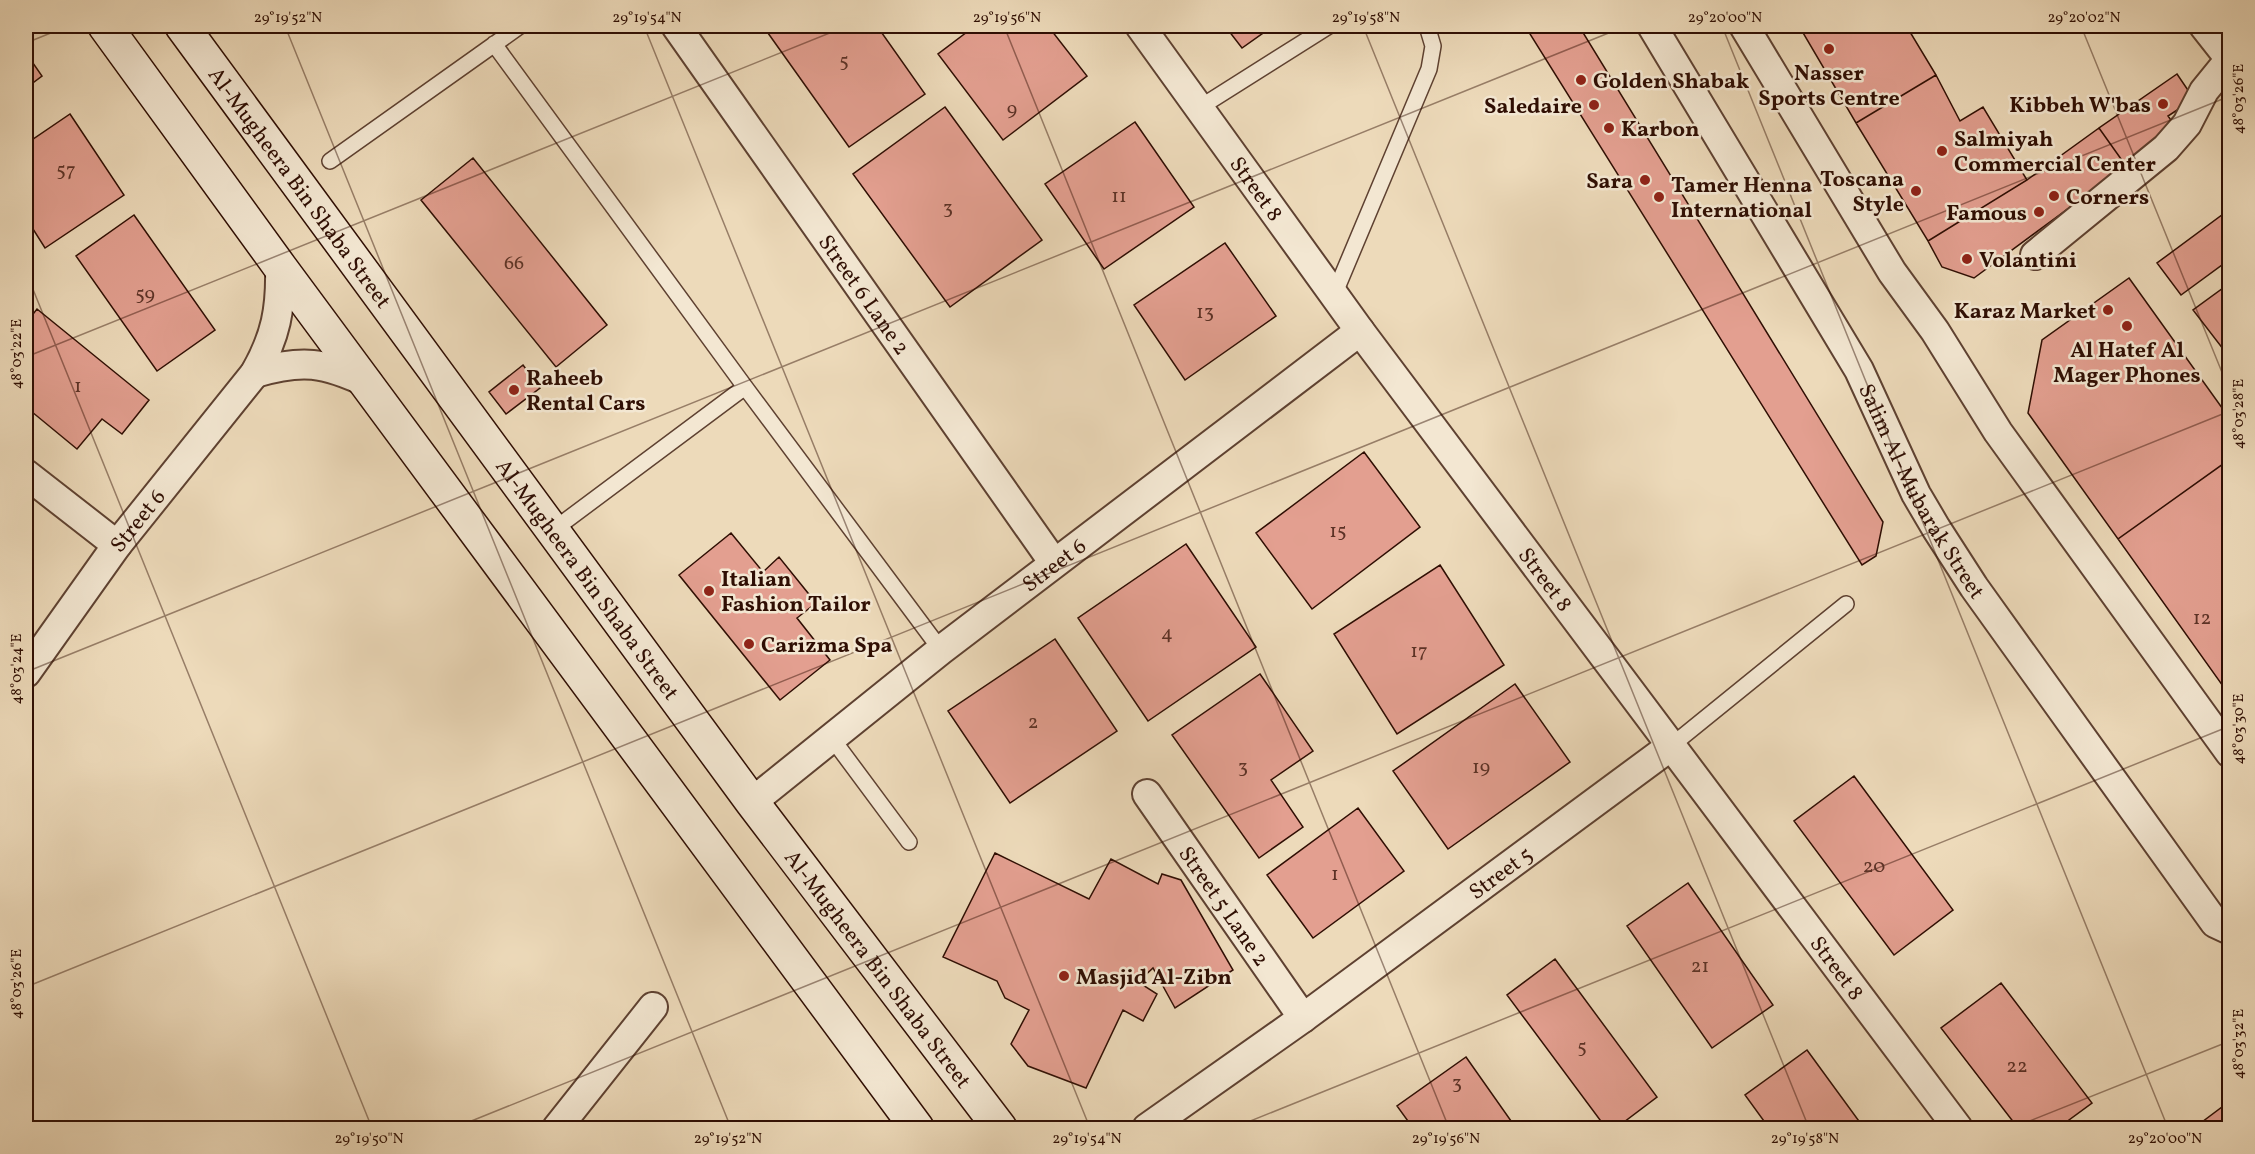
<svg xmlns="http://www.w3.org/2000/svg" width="2255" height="1154" font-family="Vollkorn,serif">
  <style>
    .building { fill: #e39f90; stroke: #2f0e03; stroke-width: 1.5 }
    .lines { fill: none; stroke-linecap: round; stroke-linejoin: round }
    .lane-casing { stroke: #5e4131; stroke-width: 18 }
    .street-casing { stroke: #5e4131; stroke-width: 32 }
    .secondary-casing { stroke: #2f0e03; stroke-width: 36 }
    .lane { stroke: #f3e7d2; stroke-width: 15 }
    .street { stroke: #f3e7d2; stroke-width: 28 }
    .secondary { stroke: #f3e7d2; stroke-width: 33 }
    .ticks { fill: none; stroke: #2f0e03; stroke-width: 1.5; stroke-opacity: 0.45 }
    .poi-dot { fill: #8f2418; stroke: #f3e7d2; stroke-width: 2 }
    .labels { text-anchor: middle; stroke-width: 5; stroke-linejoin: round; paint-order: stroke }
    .number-label { font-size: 20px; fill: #5c3226 }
    .poi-label { font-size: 22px; font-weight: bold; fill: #2f0e03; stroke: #f3e7d2; text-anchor: start }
    .street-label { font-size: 22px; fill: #2f0e03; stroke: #f3e7d2 }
    .neatline { fill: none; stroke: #2f0e03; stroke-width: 2 }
    .ticks-label { font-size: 15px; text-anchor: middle; fill: #2f0e03 }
  </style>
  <rect width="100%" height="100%" fill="#eddaba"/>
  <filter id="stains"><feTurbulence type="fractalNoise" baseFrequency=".00333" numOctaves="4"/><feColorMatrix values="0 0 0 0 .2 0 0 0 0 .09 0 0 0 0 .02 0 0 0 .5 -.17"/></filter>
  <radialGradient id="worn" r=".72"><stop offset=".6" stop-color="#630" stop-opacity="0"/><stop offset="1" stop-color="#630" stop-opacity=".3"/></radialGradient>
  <path class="building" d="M763 26H877L925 94 849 147Z
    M975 26H1048L1087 76 1003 140 938 54Z
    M1225 26H1273L1242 48Z
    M1525 26H1579L1883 522 1876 556 1862 565Z
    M1799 26H1921L1910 32 1936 75 1856 123Z
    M26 53 42 76 26 88Z
    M2177 74 2194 99 2168 116 2178 130 2126 166 2099 128Z
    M1936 75 1960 121 1983 107 2027 180 1928 241 1856 123Z
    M945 107 1042 240 950 307 853 174Z
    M70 114 124 195 45 248 26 218V144Z
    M1135 122 1194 207 1104 269 1045 184Z
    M2099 128 2126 166 1974 278 1942 267 1928 241 2027 180Z
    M473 158 607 325 556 367 421 200Z
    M2230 209V259L2181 295 2157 263Z
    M134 215 215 330 157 371 76 256Z
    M1225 243 1276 316 1185 380 1134 305Z
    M2129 278 2230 419V459L2118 539 2028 413 2042 340Z
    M2230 283V358L2193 310Z
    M37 309 149 400 122 434 102 419 77 449 26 407V369L32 362 26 356V323Z
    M523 365 540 388 506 414 489 392Z
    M1364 452 1420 527 1312 609 1256 533Z
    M2230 459V696L2118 539Z
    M731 533 763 572 779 557 816 603 797 618 830 660 780 700 679 575Z
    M1186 544 1256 647 1148 721 1078 618Z
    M1440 565 1504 665 1397 734 1334 634Z
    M1055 639 1117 731 1010 803 948 711Z
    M1260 674 1313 751 1271 780 1303 827 1259 858 1172 735Z
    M1515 684 1570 762 1448 849 1393 771Z
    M1854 776 1953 910 1894 955 1794 821Z
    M1358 808 1404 871 1313 938 1267 875Z
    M995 853 1089 899 1111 859 1158 884 1162 874 1181 880 1233 970 1175 1008 1153 968 1138 982 1157 994 1143 1021 1123 1010 1086 1088 1028 1066 1011 1044 1029 1010 1005 998 997 981 943 957Z
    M1688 883 1773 1005 1712 1048 1627 926Z
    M1555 959 1657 1097 1616 1128H1606L1507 995Z
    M2001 983 2092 1103 2058 1128H2018L1941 1028Z
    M1807 1050 1864 1128H1769L1745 1095Z
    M1466 1057 1516 1128H1413L1397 1106Z
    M2230 1101V1128H2194Z"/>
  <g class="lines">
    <g class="lane-casing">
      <path id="lane" d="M494 44 745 387 941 650
        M1199 108 1329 26
        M330 161 520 26
        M1334 295 1429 69 1433 46 1427 26
        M552 531 745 387
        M831 737 909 842
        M1671 746 1846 604"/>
    </g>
    <g class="street-casing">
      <g id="street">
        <path id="s1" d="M676 26 1054 563"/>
        <path id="s2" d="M1140 26 1360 331 1958 1128"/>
        <path id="s3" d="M1652 26 1859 370 1916 494 1936 528 1974 587 2215 923 2230 930"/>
        <path d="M1744 26 1892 272 1935 331 1998 432 2230 753"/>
        <path d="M2035 255 2166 148 2187 124 2204 91 2230 59 2204 26"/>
        <path d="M255 373C302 359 324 362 368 383"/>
        <path d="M26 474 117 545"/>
        <path id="s4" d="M26 673 117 545 255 373C276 336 281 309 280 267"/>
        <path id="s5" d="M1147 794 1303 1018"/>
        <path id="s6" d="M752 802 941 650 1360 331"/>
        <path d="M557 1128 653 1007"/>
        <path id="s7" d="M1147 1128 1303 1018 1671 746"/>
      </g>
    </g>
    <g class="secondary-casing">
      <g id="secondary">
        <path d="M105 26 280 267 917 1128"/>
        <path id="s8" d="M182 26 752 802 1000 1128"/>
      </g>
    </g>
    <use href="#lane" class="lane"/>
    <use href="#street" class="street"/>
    <use href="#secondary" class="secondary"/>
  </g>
  <path class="ticks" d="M285 26 731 1128M644 26 1090 1128M1004 26 1449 1128M1363 26 1809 1128M1722 26 2168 1128M2081 26 2230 392M26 43 68 26M26 272 372 1128M26 357 847 26M26 672 1626 26M26 987 2230 96M454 1128 2230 411M1233 1128 2230 726M2012 1128 2230 1041"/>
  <g class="poi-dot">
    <circle cx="1829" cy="49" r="6"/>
    <circle cx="1581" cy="80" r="6"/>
    <circle cx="2163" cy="104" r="6"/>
    <circle cx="1594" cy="105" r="6"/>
    <circle cx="1609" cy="128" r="6"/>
    <circle cx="1942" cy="151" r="6"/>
    <circle cx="1645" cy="180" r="6"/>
    <circle cx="1916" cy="191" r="6"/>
    <circle cx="2054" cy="196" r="6"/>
    <circle cx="1659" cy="197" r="6"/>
    <circle cx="2039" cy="212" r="6"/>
    <circle cx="1967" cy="259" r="6"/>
    <circle cx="2108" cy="310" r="6"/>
    <circle cx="2127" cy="326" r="6"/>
    <circle cx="514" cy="390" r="6"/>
    <circle cx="709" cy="591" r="6"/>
    <circle cx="749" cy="644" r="6"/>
    <circle cx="1064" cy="976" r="6"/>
  </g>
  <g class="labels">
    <g class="number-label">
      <text x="844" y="67">5</text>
      <text x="1012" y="115">9</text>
      <text x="66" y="176">57</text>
      <text x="1119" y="202">11</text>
      <text x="948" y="214">3</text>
      <text x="514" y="269">66</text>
      <text x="145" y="300">59</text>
      <text x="1205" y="318">13</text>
      <text x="78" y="392">1</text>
      <text x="1338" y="537">15</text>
      <text x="2202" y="624">12</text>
      <text x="1167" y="639">4</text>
      <text x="1419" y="657">17</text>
      <text x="1033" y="728">2</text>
      <text x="1243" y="773">3</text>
      <text x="1481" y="773">19</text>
      <text x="1874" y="872">20</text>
      <text x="1335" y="880">1</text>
      <text x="1700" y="972">21</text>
      <text x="1582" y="1053">5</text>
      <text x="2017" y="1072">22</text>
      <text x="1457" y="1089">3</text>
    </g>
    <g class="poi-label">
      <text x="1829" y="80" text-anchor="middle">Nasser<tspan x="1829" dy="25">Sports Centre</tspan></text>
      <text x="1593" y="88">Golden Shabak</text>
      <text x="2151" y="112" text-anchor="end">Kibbeh W'bas</text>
      <text x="1582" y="113" text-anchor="end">Saledaire</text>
      <text x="1621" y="136">Karbon</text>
      <text x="1954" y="146">Salmiyah<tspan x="1954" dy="25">Commercial Center</tspan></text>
      <text x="1904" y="186" text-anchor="end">Toscana<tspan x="1904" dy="25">Style</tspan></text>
      <text x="1633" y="188" text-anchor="end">Sara</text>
      <text x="1671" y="192">Tamer Henna<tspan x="1671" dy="25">International</tspan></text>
      <text x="2066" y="204">Corners</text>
      <text x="2027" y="220" text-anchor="end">Famous</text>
      <text x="1979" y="267">Volantini</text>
      <text x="2096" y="318" text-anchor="end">Karaz Market</text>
      <text x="2127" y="357" text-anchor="middle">Al Hatef Al<tspan x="2127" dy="25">Mager Phones</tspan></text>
      <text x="526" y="385">Raheeb<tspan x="526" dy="25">Rental Cars</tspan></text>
      <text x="721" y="586">Italian<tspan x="721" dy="25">Fashion Tailor</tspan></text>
      <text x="761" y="652">Carizma Spa</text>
      <text x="1076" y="984">Masjid Al-Zibn</text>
    </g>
    <g class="street-label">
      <text dy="8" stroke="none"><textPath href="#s8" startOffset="200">Al-Mugheera Bin Shaba Street</textPath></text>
      <text dy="8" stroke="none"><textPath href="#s2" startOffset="200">Street 8</textPath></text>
      <text dy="8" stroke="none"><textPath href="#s1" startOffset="328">Street 6 Lane 2</textPath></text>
      <text dy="8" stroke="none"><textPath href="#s3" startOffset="538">Salim Al-Mubarak Street</textPath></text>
      <text dy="8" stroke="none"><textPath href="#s4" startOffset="189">Street 6</textPath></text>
      <text dy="8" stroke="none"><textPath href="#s6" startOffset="384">Street 6</textPath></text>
      <text dy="8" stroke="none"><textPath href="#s8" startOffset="686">Al-Mugheera Bin Shaba Street</textPath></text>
      <text dy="8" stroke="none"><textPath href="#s2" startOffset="686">Street 8</textPath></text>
      <text dy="8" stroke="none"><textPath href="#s7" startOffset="436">Street 5</textPath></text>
      <text dy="8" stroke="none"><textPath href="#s5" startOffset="136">Street 5 Lane 2</textPath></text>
      <text dy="8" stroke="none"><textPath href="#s2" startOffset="1172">Street 8</textPath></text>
      <text dy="8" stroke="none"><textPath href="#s8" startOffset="1172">Al-Mugheera Bin Shaba Street</textPath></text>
    </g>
  </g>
  <rect width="2255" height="1154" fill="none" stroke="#eddaba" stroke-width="66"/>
  <rect x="33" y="33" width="2189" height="1088" class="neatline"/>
  <g class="ticks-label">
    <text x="288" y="22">29°19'52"N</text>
    <text x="647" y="22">29°19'54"N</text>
    <text x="1007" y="22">29°19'56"N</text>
    <text x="1366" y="22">29°19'58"N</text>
    <text x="1725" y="22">29°20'00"N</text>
    <text x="2084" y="22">29°20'02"N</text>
    <text transform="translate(2238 99) rotate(-90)" y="5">48°03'26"E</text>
    <text transform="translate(16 354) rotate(-90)" y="5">48°03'22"E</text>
    <text transform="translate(2238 414) rotate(-90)" y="5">48°03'28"E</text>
    <text transform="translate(16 669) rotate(-90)" y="5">48°03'24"E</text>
    <text transform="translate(2238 729) rotate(-90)" y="5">48°03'30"E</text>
    <text transform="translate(16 984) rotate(-90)" y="5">48°03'26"E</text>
    <text transform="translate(2238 1044) rotate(-90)" y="5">48°03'32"E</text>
    <text x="369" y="1143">29°19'50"N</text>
    <text x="728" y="1143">29°19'52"N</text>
    <text x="1087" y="1143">29°19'54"N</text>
    <text x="1446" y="1143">29°19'56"N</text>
    <text x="1805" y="1143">29°19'58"N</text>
    <text x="2165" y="1143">29°20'00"N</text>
  </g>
  <rect width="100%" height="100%" filter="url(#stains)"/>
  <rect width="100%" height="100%" fill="url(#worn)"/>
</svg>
